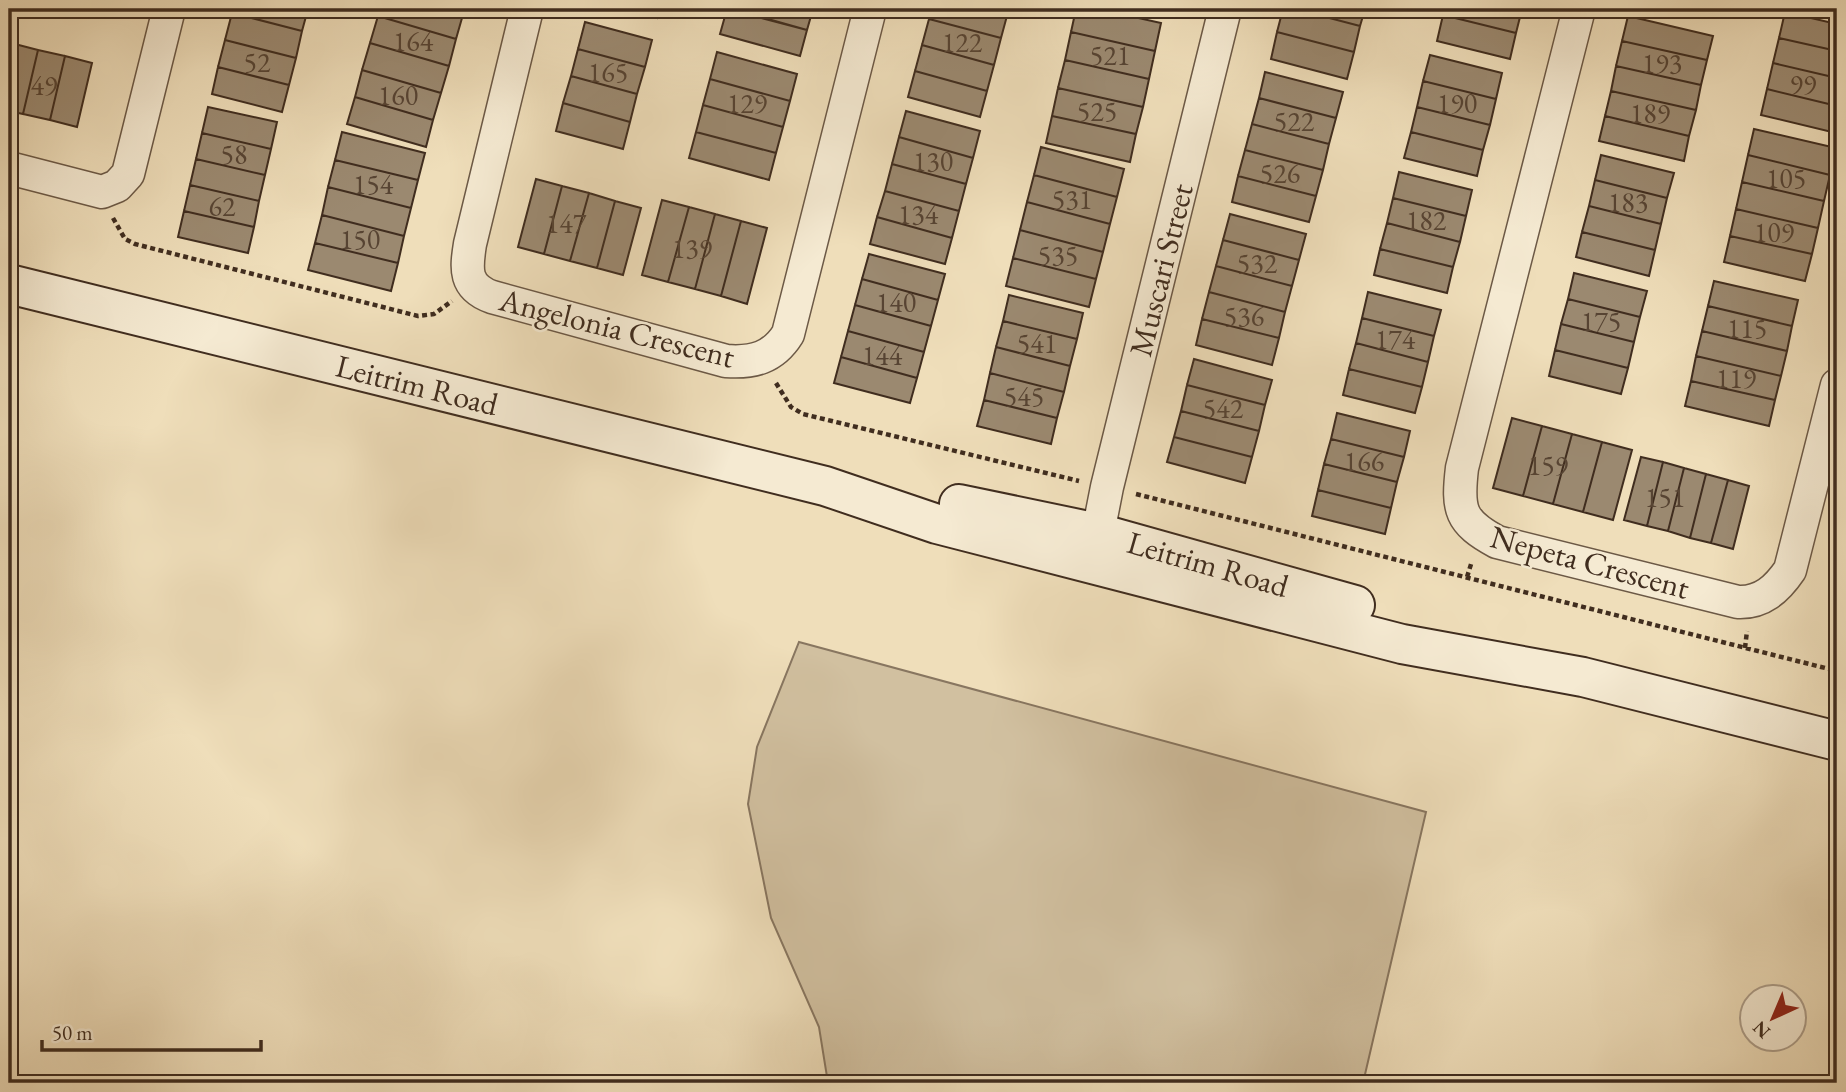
<svg xmlns="http://www.w3.org/2000/svg" width="1846" height="1092" font-family="'EB Garamond',serif">
  <style>
    .green { fill: #d1c0a0; stroke: #887660; stroke-width: 2 }
    .building { fill: #9b8970; stroke: #402d1f; stroke-width: 2 }
    .lines { fill: none; stroke-linecap: round; stroke-linejoin: round }
    .street-casing { stroke: #6c5946; stroke-width: 35 }
    .secondary-casing { stroke: #402d1f; stroke-width: 42 }
    .path { stroke: #402d1f; stroke-width: 4.5; stroke-dasharray: 5 3.5; stroke-linecap: butt }
    .street { stroke: #f5ead2; stroke-width: 32 }
    .secondary { stroke: #f5ead2; stroke-width: 38 }
    .labels { text-anchor: middle; stroke-width: 5; stroke-linejoin: round; paint-order: stroke }
    .number-label { font-size: 28px; fill: #574433 }
    .street-label { font-size: 32px; fill: #402d1f; stroke: #f5ead2 }
  </style>
  <rect width="100%" height="100%" fill="#efdeba"/>
  <filter id="stains"><feTurbulence type="fractalNoise" baseFrequency=".00286" numOctaves="4"/><feColorMatrix values="0 0 0 0 .2 0 0 0 0 .09 0 0 0 0 .02 0 0 0 .5 -.17"/></filter>
  <radialGradient id="worn" r=".72"><stop offset=".6" stop-color="#630" stop-opacity="0"/><stop offset="1" stop-color="#630" stop-opacity=".3"/></radialGradient>
  <path class="green" d="M799 642 1426 812 1363 1083H828L819 1027 771 918 748 804 757 747Z"/>
  <path class="building" d="M233 9H308L302 31 232 13Z
    M380 9H455L464 11 456 39 378 16Z
    M624 9H659L657 18Z
    M727 9 807 30 800 56 720 34Z
    M732 9H813L807 30Z
    M932 9H994L1008 12 1001 38 929 19Z
    M1076 9H1098L1161 23 1155 51 1071 32Z
    M1130 9H1164L1163 16Z
    M1283 9H1295L1360 26 1354 52 1277 32Z
    M1295 9H1365L1360 26Z
    M1445 9H1522L1516 33 1443 15Z
    M1811 9H1837V15Z
    M1785 12 1837 24V51L1779 38Z
    M232 13 302 31 296 58 225 40Z
    M1443 15 1516 33 1510 59 1437 41Z
    M378 16 456 39 449 66 370 43Z
    M1628 16 1713 36 1707 60 1622 41Z
    M929 19 1001 38 994 65 922 45Z
    M585 22 652 40 645 67 578 49Z
    M1071 32 1155 51 1149 79 1065 60Z
    M1277 32 1354 52 1347 79 1271 59Z
    M1779 38 1837 51V78L1773 63Z
    M225 40 296 58 289 85 218 67Z
    M1622 41 1707 60 1701 85 1616 66Z
    M11 43 38 50 23 114 9 111V52Z
    M370 43 449 66 441 93 362 70Z
    M922 45 994 65 987 91 915 71Z
    M578 49 645 67 637 94 571 76Z
    M38 50 65 56 50 120 23 114Z
    M717 52 797 74 790 101 710 79Z
    M1430 55 1502 73 1496 99 1423 81Z
    M65 56 92 63 77 127 50 120Z
    M1065 60 1149 79 1143 107 1058 88Z
    M1773 63 1837 78V106L1767 89Z
    M1616 66 1701 85 1696 110 1611 91Z
    M218 67 289 85 282 112 212 94Z
    M362 70 441 93 433 120 355 97Z
    M915 71 987 91 980 117 908 97Z
    M1265 72 1343 92 1336 118 1259 98Z
    M571 76 637 94 630 122 563 103Z
    M710 79 790 101 783 127 703 105Z
    M1423 81 1496 99 1490 125 1417 107Z
    M1058 88 1143 107 1136 134 1052 116Z
    M1767 89 1837 106 1836 133 1761 115Z
    M1611 91 1696 110 1689 136 1605 116Z
    M355 97 433 120 426 147 347 124Z
    M1259 98 1336 118 1329 144 1252 124Z
    M563 103 630 122 623 149 556 131Z
    M703 105 783 127 776 153 696 132Z
    M208 107 277 122 271 149 202 133Z
    M1417 107 1490 125 1483 150 1411 132Z
    M906 111 980 131 973 158 899 137Z
    M1052 116 1136 134 1130 162 1046 143Z
    M1605 116 1689 136 1684 161 1599 141Z
    M1252 124 1329 144 1323 170 1245 150Z
    M1754 129 1836 148 1830 175 1748 155Z
    M342 132 425 153 418 180 335 160Z
    M696 132 776 153 769 180 689 158Z
    M1411 132 1483 150 1477 176 1404 158Z
    M202 133 271 149 265 175 196 159Z
    M899 137 973 158 966 184 892 164Z
    M1041 147 1124 169 1117 197 1034 175Z
    M1245 150 1323 170 1316 196 1238 176Z
    M1601 155 1674 173 1667 198 1595 180Z
    M1748 155 1830 175 1824 201 1742 182Z
    M196 159 265 175 259 201 190 185Z
    M335 160 418 180 411 208 328 187Z
    M892 164 966 184 959 211 885 191Z
    M1399 172 1472 190 1466 216 1393 198Z
    M1034 175 1117 197 1110 224 1027 202Z
    M1238 176 1316 196 1309 222 1232 202Z
    M536 179 562 186 544 254 518 247Z
    M1595 180 1667 198 1661 224 1589 206Z
    M1742 182 1824 201 1818 228 1736 209Z
    M190 185 259 201 254 227 184 211Z
    M562 186 589 193 570 261 544 254Z
    M328 187 411 208 404 236 322 215Z
    M885 191 959 211 952 238 877 217Z
    M589 193 615 201 597 268 570 261Z
    M1393 198 1466 216 1460 242 1387 223Z
    M662 200 689 207 668 282 642 275Z
    M615 201 641 208 623 275 597 268Z
    M1027 202 1110 224 1103 252 1020 230Z
    M1589 206 1661 224 1655 250 1582 232Z
    M689 207 715 214 695 289 668 282Z
    M1736 209 1818 228 1812 254 1730 236Z
    M184 211 254 227 248 253 178 237Z
    M715 214 741 221 721 296 695 289Z
    M1230 214 1306 234 1299 260 1223 240Z
    M322 215 404 236 398 263 315 243Z
    M877 217 952 238 945 264 870 244Z
    M741 221 767 228 747 304 721 296Z
    M1387 223 1460 242 1453 267 1380 249Z
    M1020 230 1103 252 1096 279 1013 258Z
    M1582 232 1655 250 1649 276 1576 257Z
    M1730 236 1812 254 1805 281 1724 262Z
    M1223 240 1299 260 1292 286 1216 266Z
    M315 243 398 263 391 291 308 270Z
    M1380 249 1453 267 1447 293 1374 275Z
    M869 254 945 274 938 300 862 279Z
    M1013 258 1096 279 1089 307 1006 286Z
    M1216 266 1292 286 1285 312 1209 292Z
    M1574 273 1647 291 1640 317 1568 299Z
    M862 279 938 300 931 326 855 305Z
    M1714 281 1798 300 1792 326 1708 306Z
    M1209 292 1285 312 1279 338 1202 319Z
    M1368 292 1441 310 1434 336 1362 318Z
    M1009 295 1083 313 1077 339 1003 321Z
    M1568 299 1640 317 1634 342 1561 324Z
    M855 305 931 326 924 352 848 331Z
    M1708 306 1792 326 1787 351 1702 331Z
    M1362 318 1434 336 1428 362 1356 343Z
    M1202 319 1279 338 1272 365 1196 345Z
    M1003 321 1077 339 1070 366 996 347Z
    M1561 324 1634 342 1628 368 1555 350Z
    M848 331 924 352 917 378 841 357Z
    M1702 331 1787 351 1781 376 1696 356Z
    M1356 343 1428 362 1422 387 1349 369Z
    M996 347 1070 366 1064 392 990 373Z
    M1555 350 1628 368 1621 394 1549 376Z
    M1696 356 1781 376 1775 400 1691 381Z
    M841 357 917 378 910 403 834 383Z
    M1194 359 1272 380 1265 405 1187 385Z
    M1349 369 1422 387 1415 413 1343 395Z
    M990 373 1064 392 1057 418 984 400Z
    M1691 381 1775 400 1769 426 1685 406Z
    M1187 385 1265 405 1259 431 1181 411Z
    M984 400 1057 418 1051 444 977 426Z
    M1181 411 1259 431 1252 457 1174 437Z
    M1337 413 1410 431 1404 457 1331 439Z
    M1512 418 1542 426 1523 496 1493 488Z
    M1542 426 1572 434 1553 504 1523 496Z
    M1572 434 1602 442 1583 512 1553 504Z
    M1174 437 1252 457 1245 483 1167 462Z
    M1331 439 1404 457 1397 482 1324 464Z
    M1602 442 1632 450 1613 520 1583 512Z
    M1641 457 1663 462 1647 526 1624 520Z
    M1663 462 1684 468 1668 531 1647 526Z
    M1324 464 1397 482 1391 508 1318 490Z
    M1684 468 1706 474 1690 538 1668 531Z
    M1706 474 1728 480 1711 543 1690 538Z
    M1728 480 1749 486 1733 549 1711 543Z
    M1318 490 1391 508 1385 534 1312 516Z"/>
  <g class="lines">
    <g class="street-casing">
      <path id="street" d="M527 9 470 244C466 269 464 287 492 297L726 361C753 363 773 358 788 334L870 9
        M1579 9 1462 468C1457 510 1460 522 1497 542L1738 602C1762 603 1777 589 1790 570L1837 385
        M9 168 102 192 117 186 128 174 169 9
        M1098 533 1107 487 1225 9"/>
    </g>
    <g class="secondary-casing">
      <path id="secondary" d="M9 284 825 486 937 524 1402 644 1583 677 1837 741
        M959 504 1098 533 1355 605"/>
    </g>
    <path class="path" d="M113 218 125 239 135 244 418 316 434 314 452 301
      M776 383 791 407 803 414 1079 481
      M1136 494 1837 671
      M1467 577 1472 561
      M1745 648 1747 631"/>
    <use href="#street" class="street"/>
    <use href="#secondary" class="secondary"/>
  </g>
  <g class="labels">
    <g class="number-label">
      <text x="413" y="51">164</text>
      <text x="962" y="52">122</text>
      <text x="1110" y="65">521</text>
      <text x="257" y="72">52</text>
      <text x="1662" y="73">193</text>
      <text x="608" y="82">165</text>
      <text x="1803" y="94">99</text>
      <text x="44" y="95">49</text>
      <text x="398" y="105">160</text>
      <text x="747" y="113">129</text>
      <text x="1457" y="113">190</text>
      <text x="1097" y="121">525</text>
      <text x="1650" y="123">189</text>
      <text x="1294" y="131">522</text>
      <text x="234" y="164">58</text>
      <text x="933" y="171">130</text>
      <text x="1280" y="183">526</text>
      <text x="1786" y="188">105</text>
      <text x="373" y="194">154</text>
      <text x="1072" y="209">531</text>
      <text x="1628" y="212">183</text>
      <text x="222" y="216">62</text>
      <text x="918" y="224">134</text>
      <text x="1426" y="230">182</text>
      <text x="566" y="233">147</text>
      <text x="1774" y="242">109</text>
      <text x="360" y="249">150</text>
      <text x="692" y="258">139</text>
      <text x="1058" y="265">535</text>
      <text x="1257" y="273">532</text>
      <text x="896" y="312">140</text>
      <text x="1244" y="326">536</text>
      <text x="1601" y="331">175</text>
      <text x="1747" y="338">115</text>
      <text x="1395" y="349">174</text>
      <text x="1037" y="353">541</text>
      <text x="882" y="365">144</text>
      <text x="1736" y="388">119</text>
      <text x="1024" y="406">545</text>
      <text x="1223" y="418">542</text>
      <text x="1364" y="471">166</text>
      <text x="1548" y="475">159</text>
      <text x="1665" y="507">151</text>
    </g>
    <g class="street-label">
      <text transform="translate(1161 270) rotate(-76)" y="11">Muscari Street</text>
      <text transform="translate(617 328) rotate(14)" y="11">Angelonia Crescent</text>
      <text transform="translate(417 385) rotate(14)" y="11">Leitrim Road</text>
      <text transform="translate(1590 562) rotate(15)" y="11">Nepeta Crescent</text>
      <text transform="translate(1208 564) rotate(16)" y="11">Leitrim Road</text>
    </g>
  </g>
  <rect width="1846" height="1092" fill="none" stroke="#efdeba" stroke-width="35"/>
  <rect x="10" y="10" width="1825" height="1071" fill="none" stroke="#402d1f" stroke-width="3.5"/>
  <rect x="18" y="18" width="1811" height="1057" fill="none" stroke="#402d1f" stroke-width="2"/>
  <g transform="translate(1773 1018) rotate(224)"><circle r="33" fill="#f5ead2" stroke="#ad9e8a" stroke-width="2"/>
  <path d="M0-5L12 26L0 18L-12 26Z" fill="#8f2418"/>
  <text y="-10" font-size="19" font-weight="bold" text-anchor="middle" fill="#402d1f">N</text>
  </g>
  <path d="M42 1040v10h219v-10" fill="none" stroke="#402d1f" stroke-width="3.5"/>
  <text x="52" y="1040" font-size="21" fill="#402d1f" stroke="#f5ead2" stroke-width="5" paint-order="stroke">50 m</text>
  <rect width="100%" height="100%" filter="url(#stains)"/>
  <rect width="100%" height="100%" fill="url(#worn)"/>
</svg>
